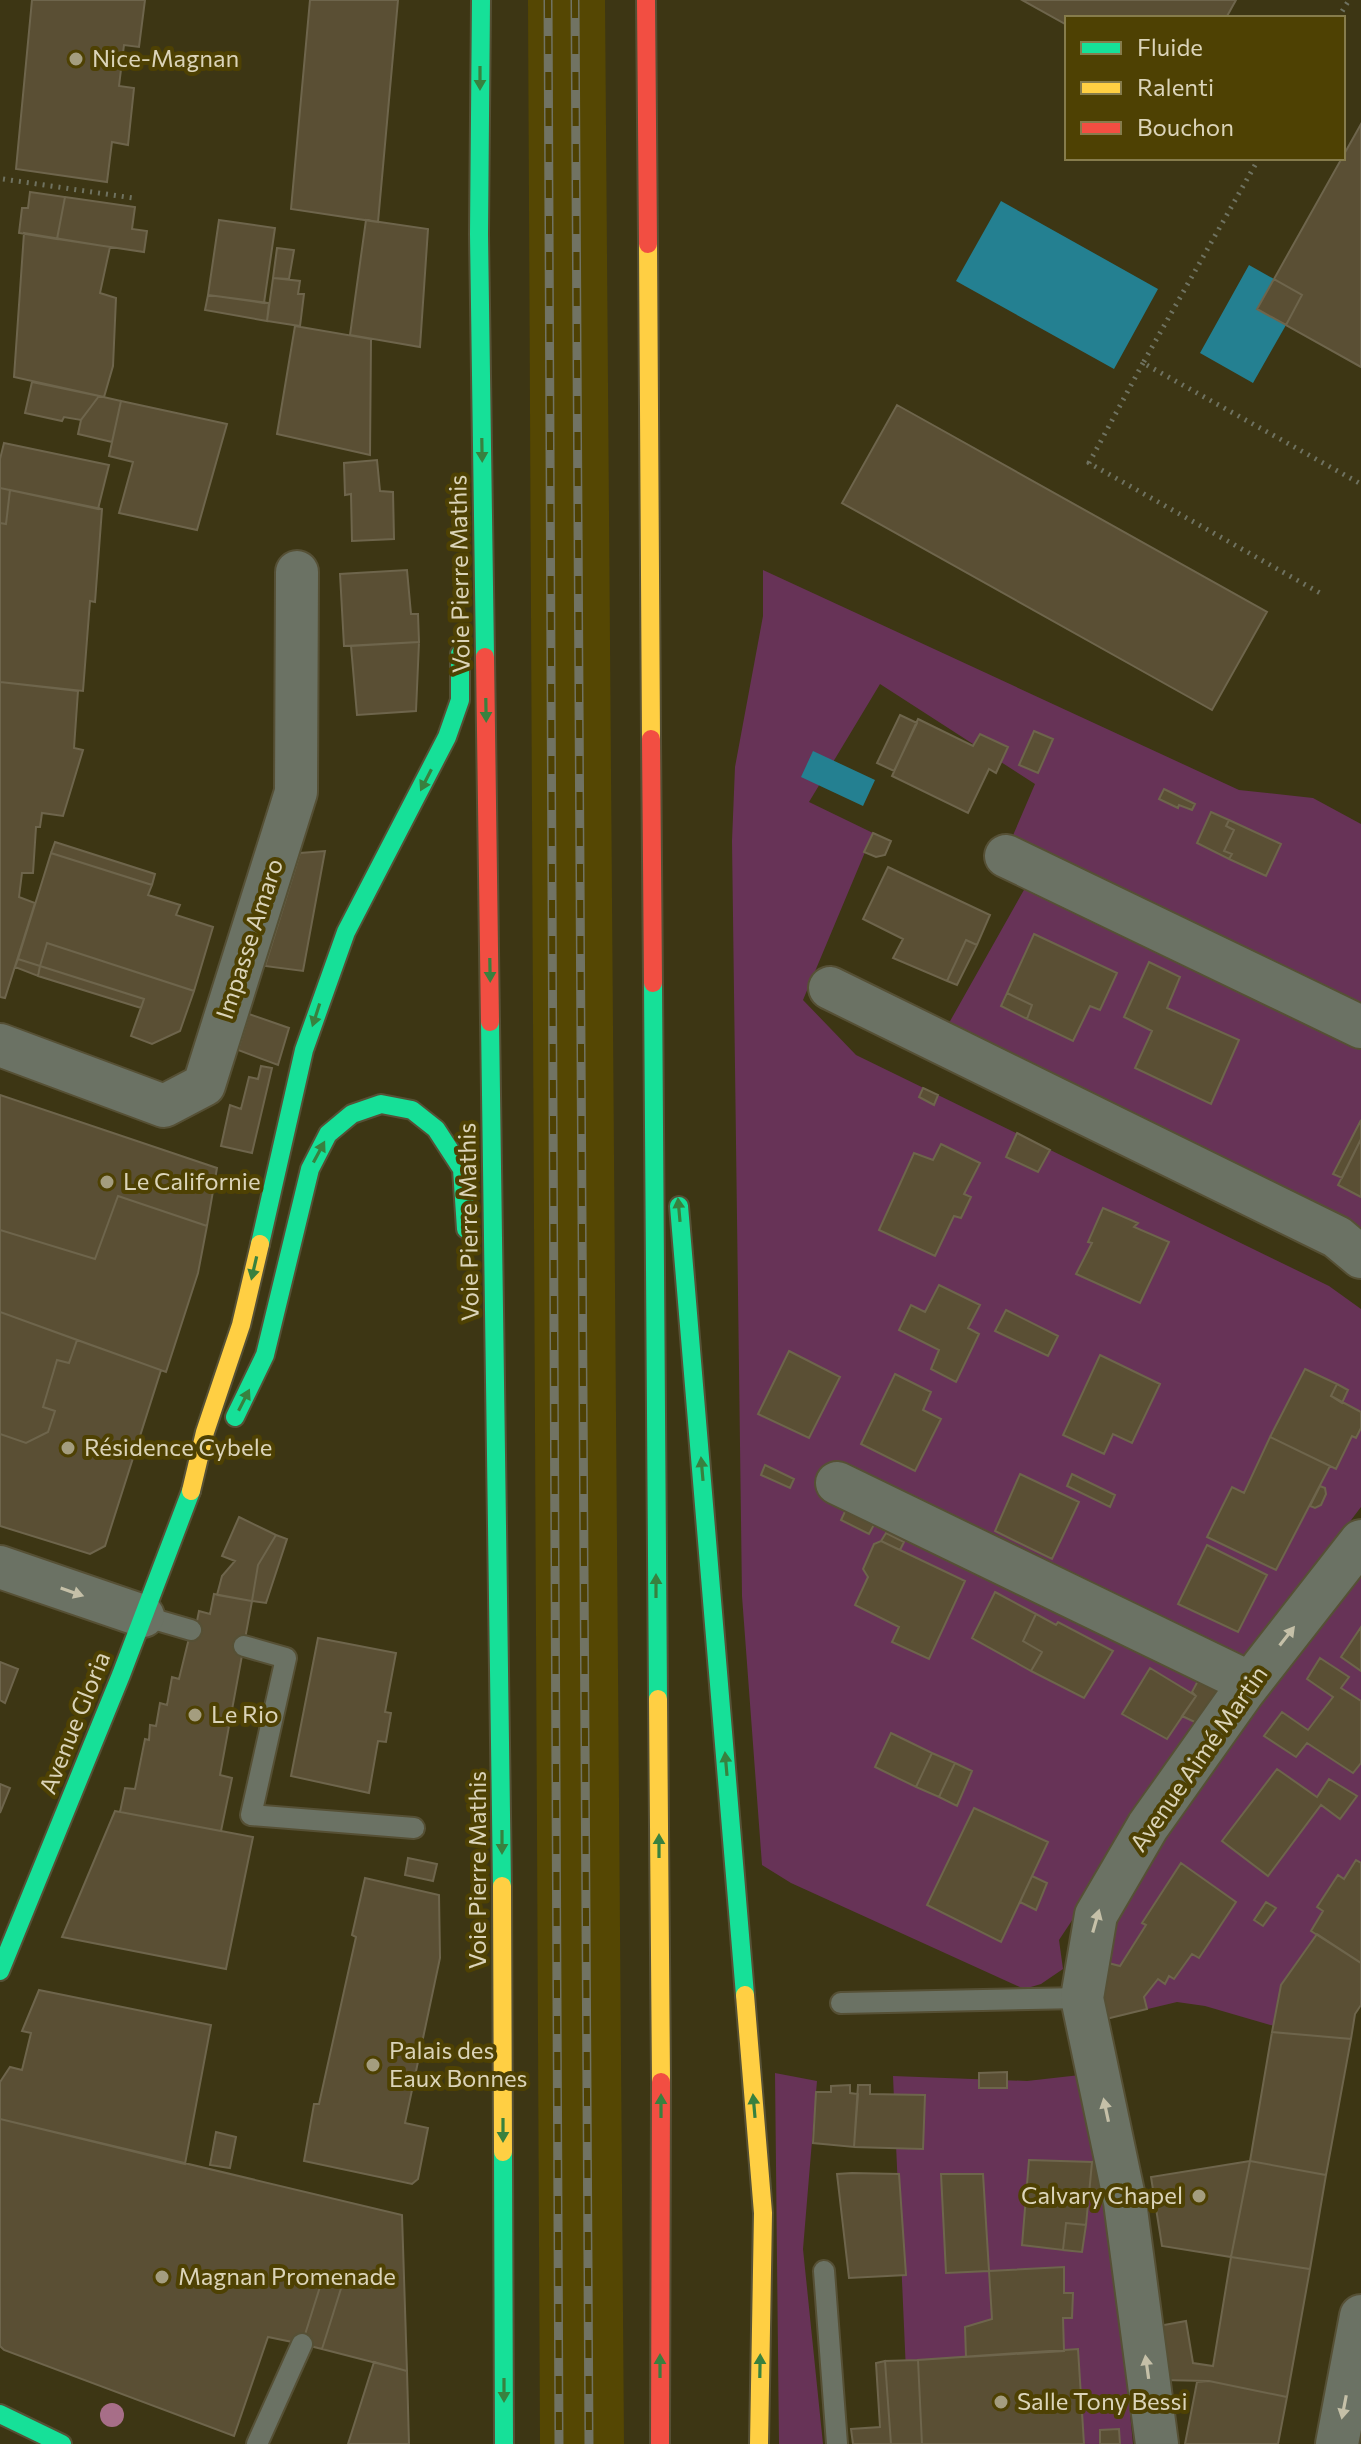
<svg xmlns="http://www.w3.org/2000/svg" width="1361" height="2444" font-family="Commissioner,sans-serif">
  <style>
    .built { fill: #554703 }
    .green { fill: #673357 }
    .water { fill: #248091 }
    .building { fill: #5a4f34; stroke: #6e654c; stroke-width: 2 }
    .lines { fill: none; stroke-linecap: round; stroke-linejoin: round }
    .lane-casing { stroke: #565035; stroke-width: 24 }
    .street-casing { stroke: #565035; stroke-width: 46 }
    .fast-casing { stroke: #565035; stroke-width: 22 }
    .slow-casing { stroke: #565035; stroke-width: 22 }
    .jam-casing { stroke: #565035; stroke-width: 22 }
    .path { stroke: #6f7260; stroke-width: 5; stroke-dasharray: 2 6; stroke-linecap: butt }
    .lane { stroke: #6b7264; stroke-width: 20 }
    .street { stroke: #6b7264; stroke-width: 42 }
    .fast { stroke: #16e098; stroke-width: 18 }
    .slow { stroke: #ffcf43; stroke-width: 18 }
    .jam { stroke: #f24e42; stroke-width: 18 }
    .rail-casing { stroke: #717363; stroke-width: 9 }
    .rail { stroke: #4e4103; stroke-width: 6; stroke-dasharray: 18; stroke-linecap: butt }
    .tree { fill: #a76e88 }
    .oneway { fill: #38813f }
    .oneway2 { fill: #c5c0a8 }
    .poi-dot { fill: #a49d7f; stroke: #4e4103; stroke-width: 3 }
    .labels { text-anchor: middle; stroke-width: 8; stroke-linejoin: round; paint-order: stroke }
    .poi-label { font-size: 24px; fill: #dbd4b9; stroke: #4e4103; text-anchor: start }
    .street-label { font-size: 24px; fill: #dbd4b9; stroke: #4e4103 }
  </style>
  <rect width="100%" height="100%" fill="#3d3614"/>
  <path class="built" d="M528 0H605L624 2444H540Z"/>
  <path class="green" d="M763 570 1239 790 1313 798 1361 824V1015L1011 840 1035 784 880 684 809 802 873 833 803 1000 856 1055 1329 1286 1361 1309V1507L1249 1654 1059 1940 1063 1969 1041 1984 1024 1989 791 1883 762 1865 742 1596 732 841 735 767 763 616Z
    M1029 881 1361 1041V1232L1322 1205 949 1023Z
    M1361 1562V1900L1281 2028 1205 2006 1177 2002 1106 2019 1107 1911Z
    M775 2073 817 2081 803 2249 823 2444H779Z
    M1089 2074 1115 2258 1133 2444H1077L906 2372 893 2076 1027 2081Z"/>
  <path class="water" d="M1001 201 1158 289 1114 369 956 281Z
    M1249 265 1274 279 1257 309 1286 325 1253 383 1200 353Z
    M813 751 875 780 863 806 801 777Z"/>
  <path class="building" d="M32 0H145L139 47 124 45 119 86 134 88 128 145 112 142 107 182 16 169Z
    M310 0H398L378 222 291 209Z
    M1022 0H1236L1226 18H1067V25Z
    M1361 124V367L1286 325 1302 295 1274 279Z
    M30 192 65 197 57 239 19 233 22 208H28Z
    M65 197 135 207 132 229 147 231 144 252 57 239Z
    M219 220 275 228 264 303 208 295Z
    M366 220 428 229 420 347 350 335Z
    M24 233 110 247 100 293 116 298 113 366 104 397 14 377Z
    M277 248 294 250 289 279 273 278Z
    M273 278 300 281 298 294H304L300 326 267 321Z
    M1274 279 1302 295 1286 325 1257 309Z
    M208 295 269 303 267 321 205 310Z
    M295 326 371 339 370 455 277 434Z
    M32 382 99 396 81 420 64 417 62 421 25 413Z
    M99 396 121 401 112 442 78 434 81 420Z
    M121 401 227 424 197 530 119 513 133 462 109 456Z
    M897 405 1267 612 1212 710 842 503Z
    M4 443 109 465 98 509 0 488V459Z
    M377 460 380 491 393 492 394 539 352 541 351 494 345 495 344 463Z
    M0 488 10 490 6 524 0 523Z
    M10 490 102 509 95 602 90 601 83 691 0 682V523L6 524Z
    M407 570 411 614H418L419 642 344 646 340 574Z
    M419 642 416 711 357 715 351 646Z
    M0 682 78 691 74 748 83 750 63 816 42 813 40 827H36L33 873H22L19 897 35 903 5 998 0 997Z
    M900 715 917 723 894 771 877 763Z
    M918 719 973 746 980 734 1008 747 996 773 989 769 968 813 892 776Z
    M1034 731 1053 739 1038 773 1019 765Z
    M1164 789 1195 804 1192 810 1179 805 1178 808 1159 799Z
    M1211 812 1229 820 1226 826 1234 830 1224 851 1232 854 1229 859 1197 843Z
    M1229 820 1281 844 1266 876 1229 859 1232 854 1224 851 1234 830 1226 826Z
    M873 833 891 841 885 855 876 857 864 852Z
    M55 842 155 874 152 885 51 853Z
    M325 851 303 971 265 966 300 853Z
    M51 853 152 885 148 895 180 905 176 915 213 927 194 991 47 943 40 966 18 959Z
    M888 867 990 915 977 945 966 940 947 981 893 958 903 939 863 919Z
    M1034 934 1117 973 1100 1010 1090 1006 1073 1041 1027 1019 1032 1005 1007 993Z
    M966 940 977 945 957 985 947 981Z
    M47 943 194 991 180 1031 152 1044 131 1036 144 999 40 966Z
    M18 959 40 966 38 976 15 967Z
    M1149 962 1180 977 1167 1008 1239 1040 1211 1104 1135 1068 1152 1031 1124 1017Z
    M40 966 144 999 141 1008 38 976Z
    M1007 993 1032 1005 1027 1019 1001 1006Z
    M249 1014 289 1028 278 1065 238 1050Z
    M261 1066 272 1068 252 1153 221 1146 230 1105 241 1109 249 1077 258 1079Z
    M923 1088 938 1095 934 1105 919 1097Z
    M0 1095 217 1168 207 1226 118 1196 95 1259 0 1230Z
    M1361 1120V1139L1342 1178 1333 1174Z
    M1017 1133 1050 1150 1038 1172 1006 1157Z
    M1361 1139V1197L1338 1185Z
    M941 1144 980 1163 964 1194 971 1197 961 1218 954 1216 935 1256 879 1230 914 1153 933 1160Z
    M118 1196 207 1226 198 1273 166 1372 0 1312V1230L95 1259Z
    M1103 1208 1138 1223 1134 1227 1169 1242 1140 1303 1076 1274 1092 1243 1088 1242Z
    M939 1285 980 1305 968 1328 979 1334 956 1382 931 1369 939 1350 899 1330 911 1305 925 1312Z
    M1006 1310 1058 1336 1048 1356 995 1331Z
    M0 1312 77 1340 69 1363 57 1360 43 1407 55 1411 48 1432 26 1443 0 1434Z
    M77 1340 161 1370 105 1546 90 1554 0 1526V1434L26 1443 48 1432 55 1411 43 1407 57 1360 69 1363Z
    M789 1351 840 1377 809 1438 758 1414Z
    M1100 1355 1160 1384 1132 1443 1113 1434 1104 1454 1063 1435Z
    M1305 1369 1337 1384 1331 1396 1361 1412V1428L1356 1438 1352 1436 1336 1469 1270 1437Z
    M895 1374 931 1392 923 1410 941 1419 915 1471 861 1444Z
    M1337 1384 1348 1390 1342 1403 1331 1396Z
    M1270 1437 1330 1466 1276 1570 1207 1537 1232 1487 1244 1493Z
    M765 1465 794 1479 790 1488 761 1475Z
    M1020 1474 1079 1502 1052 1559 995 1531Z
    M1072 1474 1115 1495 1110 1507 1067 1486Z
    M1320 1486 1325 1488 1326 1494 1321 1505 1315 1508 1310 1506Z
    M848 1505 877 1519 869 1534 841 1520Z
    M239 1517 276 1535 258 1565 252 1601 217 1595 222 1576 235 1561 222 1556Z
    M886 1533 904 1542 900 1550 881 1541Z
    M276 1535 287 1539 266 1603 252 1601 258 1565Z
    M881 1541 965 1581 929 1659 892 1642 899 1627 855 1605 868 1577 863 1569 874 1544Z
    M1207 1545 1267 1575 1238 1632 1178 1604Z
    M995 1592 1036 1614 1023 1641 1042 1652 1031 1671 972 1638Z
    M214 1594 252 1601 220 1775 232 1778 221 1831 120 1812 125 1788 135 1789 145 1739 149 1740 150 1725 156 1726 160 1703 167 1705 172 1677 179 1679 191 1630 195 1631 199 1611 210 1614Z
    M1036 1614 1056 1625 1058 1622 1113 1651 1084 1698 1031 1671 1042 1652 1023 1641Z
    M1361 1627V1671L1341 1657Z
    M318 1638 396 1653 385 1712 391 1713 386 1742 378 1741 369 1793 291 1776Z
    M1320 1658 1349 1677 1341 1688 1361 1701V1763L1353 1773 1307 1743 1296 1757 1264 1736 1282 1712 1308 1730 1333 1697 1307 1679Z
    M0 1662 18 1669 5 1703 0 1700Z
    M1150 1668 1196 1696 1167 1739 1122 1714Z
    M1201 1675 1224 1686 1199 1724 1182 1716 1196 1696 1192 1692Z
    M891 1733 932 1753 916 1787 875 1767Z
    M932 1753 955 1763 939 1797 916 1787Z
    M955 1763 972 1771 957 1806 939 1797Z
    M1277 1769 1317 1797 1329 1779 1357 1796 1340 1819 1321 1805 1268 1876 1222 1841Z
    M0 1784 10 1788 0 1813Z
    M974 1808 1048 1842 1001 1942 927 1905Z
    M115 1811 253 1837 226 1969 62 1937Z
    M408 1858 437 1864 433 1881 405 1875Z
    M1356 1860 1361 1863V1963L1311 1931 1323 1911 1317 1907 1338 1875 1344 1879Z
    M1181 1863 1236 1902 1199 1958 1192 1954 1174 1979 1169 1976 1165 1984 1158 1979 1144 1997 1147 2009 1106 2019 1097 1960 1120 1966 1146 1925 1142 1923Z
    M1032 1876 1047 1883 1036 1910 1020 1902Z
    M365 1878 439 1895 440 1958 405 2123 428 2128 418 2179 412 2184 304 2161 314 2104H319L356 1937 352 1935Z
    M1266 1902 1276 1908 1263 1926 1254 1920Z
    M1317 1934 1361 1963V2005L1355 2014 1351 2039 1272 2032 1281 1985Z
    M39 1990 211 2025 185 2164 0 2119V2082L10 2067 22 2070 31 2033 22 2031Z
    M1272 2032 1351 2039 1326 2175 1250 2161Z
    M1007 2072V2088H979V2073Z
    M850 2085V2093L858 2094 854 2147 813 2143 816 2092H831V2086Z
    M858 2085H870V2094L925 2095 923 2149 854 2147Z
    M0 2119 402 2215 407 2371 322 2349 344 2279 324 2274 302 2344 268 2337 234 2436 4 2350 0 2346Z
    M216 2132 236 2137 230 2168 210 2165Z
    M1101 2157 1107 2197 1089 2195 1092 2162Z
    M1029 2160 1092 2162 1086 2225 1066 2223 1063 2250 1022 2245Z
    M1250 2161 1231 2257 1162 2246 1151 2177Z
    M1250 2161 1326 2175 1310 2269 1231 2257Z
    M852 2173 899 2174 906 2275 849 2278 837 2174Z
    M941 2174H983L989 2271 946 2273Z
    M1066 2223 1086 2225 1082 2252 1063 2250Z
    M1231 2257 1310 2269 1287 2397 1209 2381 1162 2380 1153 2327 1186 2321 1193 2363 1213 2366Z
    M1064 2267V2293H1073L1072 2318H1063L1064 2351 966 2357 965 2327 992 2319 989 2271Z
    M324 2274 344 2279 322 2349 302 2344Z
    M1078 2349 1084 2444H922L918 2360Z
    M918 2360 922 2444H891L885 2361Z
    M885 2361 891 2444H853L851 2429 880 2427 876 2363Z
    M374 2362 407 2371 409 2444H348Z
    M1209 2381 1287 2397 1278 2444H1185L1197 2382Z
    M1119 2429 1120 2444H1100V2430Z"/>
  <g class="lines">
    <g class="lane-casing">
      <path id="lane" d="M143 1616 191 1630
        M244 1646 286 1658 251 1815 414 1828
        M841 2003 1082 1998
        M824 2271 837 2444
        M257 2444 302 2344"/>
    </g>
    <g class="street-casing">
      <path id="street" d="M1006 856 1361 1027
        M830 988 1337 1237 1361 1257
        M0 1045 164 1106 204 1085 296 792 297 572
        M837 1483 1250 1683
        M0 1567 143 1616
        M1157 2444 1125 2202 1082 1998 1096 1915 1148 1826 1243 1692 1361 1541
        M1337 2444 1361 2316"/>
    </g>
    <g class="fast-casing">
      <path id="fast" d="M481 0 479 234 485 657
        M653 983 658 1699
        M490 1022 502 1886
        M679 1206 745 1995
        M260 1244 304 1050 346 932 447 737 460 700V654
        M235 1417 265 1355 310 1169 328 1134 352 1114 381 1104 412 1110 436 1129 462 1169 466 1229
        M0 1971 121 1675 191 1491
        M503 2152 504 2444
        M0 2414 62 2444"/>
    </g>
    <g class="slow-casing">
      <path id="slow" d="M648 244 651 739
        M191 1491 205 1432 241 1325 260 1244
        M658 1699 661 2082
        M502 1886 503 2152
        M745 1995 763 2213 759 2444"/>
    </g>
    <g class="jam-casing">
      <path id="jam" d="M646 0 648 244
        M485 657 490 1022
        M651 739 653 983
        M660 2444 661 2082"/>
    </g>
    <path class="path" d="M1338 18 1349 0
      M1259 158 1143 363 1361 484
      M3 179 133 198
      M1143 363 1089 463 1320 593"/>
    <use href="#lane" class="lane"/>
    <use href="#street" class="street"/>
    <use href="#fast" class="fast"/>
    <use href="#slow" class="slow"/>
    <use href="#jam" class="jam"/>
    <g class="rail-casing">
      <path id="rail" d="M548 0 559 2444
        M575 0 589 2444"/>
    </g>
    <use href="#rail" class="rail"/>
  </g>
  <circle class="tree" cx="112" cy="2415" r="12"/>
  <defs><path id="oneway-solid" d="M-6-.8H1V-3.2L6.5 0L1 3.2V.8H-6Z" transform="scale(2)"/></defs>
  <g class="oneway">
    <use href="#oneway-solid" transform="translate(480 78) rotate(90)"/>
    <use href="#oneway-solid" transform="translate(482 450) rotate(89)"/>
    <use href="#oneway-solid" transform="translate(486 710) rotate(89)"/>
    <use href="#oneway-solid" transform="translate(426 780) rotate(117)"/>
    <use href="#oneway-solid" transform="translate(490 970) rotate(89)"/>
    <use href="#oneway-solid" transform="translate(316 1015) rotate(108)"/>
    <use href="#oneway-solid" transform="translate(319 1152) rotate(-62)"/>
    <use href="#oneway-solid" transform="translate(679 1210) rotate(-95)"/>
    <use href="#oneway-solid" transform="translate(254 1268) rotate(103)"/>
    <use href="#oneway-solid" transform="translate(244 1400) rotate(-63)"/>
    <use href="#oneway-solid" transform="translate(702 1469) rotate(-95)"/>
    <use href="#oneway-solid" transform="translate(656 1586) rotate(-90)"/>
    <use href="#oneway-solid" transform="translate(726 1764) rotate(-95)"/>
    <use href="#oneway-solid" transform="translate(502 1842) rotate(90)"/>
    <use href="#oneway-solid" transform="translate(659 1846) rotate(-90)"/>
    <use href="#oneway-solid" transform="translate(661 2106) rotate(-90)"/>
    <use href="#oneway-solid" transform="translate(754 2106) rotate(-95)"/>
    <use href="#oneway-solid" transform="translate(503 2130) rotate(90)"/>
    <use href="#oneway-solid" transform="translate(660 2366) rotate(-90)"/>
    <use href="#oneway-solid" transform="translate(760 2366) rotate(-89)"/>
    <use href="#oneway-solid" transform="translate(504 2390) rotate(90)"/>
  </g>
  <g class="oneway2">
    <use href="#oneway-solid" transform="translate(72 1592) rotate(19)"/>
    <use href="#oneway-solid" transform="translate(1287 1636) rotate(-52)"/>
    <use href="#oneway-solid" transform="translate(1096 1921) rotate(-74)"/>
    <use href="#oneway-solid" transform="translate(1106 2110) rotate(-102)"/>
    <use href="#oneway-solid" transform="translate(1147 2367) rotate(-98)"/>
    <use href="#oneway-solid" transform="translate(1344 2407) rotate(101)"/>
  </g>
  <g class="poi-dot">
    <circle cx="76" cy="59" r="8"/>
    <circle cx="107" cy="1182" r="8"/>
    <circle cx="68" cy="1448" r="8"/>
    <circle cx="195" cy="1715" r="8"/>
    <circle cx="373" cy="2065" r="8"/>
    <circle cx="1199" cy="2196" r="8"/>
    <circle cx="162" cy="2277" r="8"/>
    <circle cx="1001" cy="2402" r="8"/>
  </g>
  <g class="labels">
    <g class="poi-label">
      <text x="92" y="67">Nice-Magnan</text>
      <text x="123" y="1190">Le Californie</text>
      <text x="84" y="1456">Résidence Cybele</text>
      <text x="211" y="1723">Le Rio</text>
      <text x="389" y="2059">Palais des<tspan x="389" dy="28">Eaux Bonnes</tspan></text>
      <text x="1183" y="2204" text-anchor="end">Calvary Chapel</text>
      <text x="178" y="2285">Magnan Promenade</text>
      <text x="1017" y="2410">Salle Tony Bessi</text>
    </g>
    <g class="street-label">
      <text transform="translate(460 574) rotate(-91)" y="8">Voie Pierre Mathis</text>
      <text transform="translate(250 939) rotate(-72)" y="8">Impasse Amaro</text>
      <text transform="translate(469 1222) rotate(-91)" y="8">Voie Pierre Mathis</text>
      <text transform="translate(75 1723) rotate(-68)" y="8">Avenue Gloria</text>
      <text transform="translate(1199 1759) rotate(-55)" y="8">Avenue Aimé Martin</text>
      <text transform="translate(478 1870) rotate(-90)" y="8">Voie Pierre Mathis</text>
    </g>
  </g>
  <rect x="1065" y="16" width="280" height="144" fill="#4e4103" stroke="#867c4c" stroke-width="2"/>
  <rect x="1081" y="42" width="40" height="12" fill="#16e098" stroke="#867c4c" stroke-width="2"/>
  <text x="1137" y="56" font-size="24" fill="#dbd4b9">Fluide</text>
  <rect x="1081" y="82" width="40" height="12" fill="#ffcf43" stroke="#867c4c" stroke-width="2"/>
  <text x="1137" y="96" font-size="24" fill="#dbd4b9">Ralenti</text>
  <rect x="1081" y="122" width="40" height="12" fill="#f24e42" stroke="#867c4c" stroke-width="2"/>
  <text x="1137" y="136" font-size="24" fill="#dbd4b9">Bouchon</text>
</svg>
